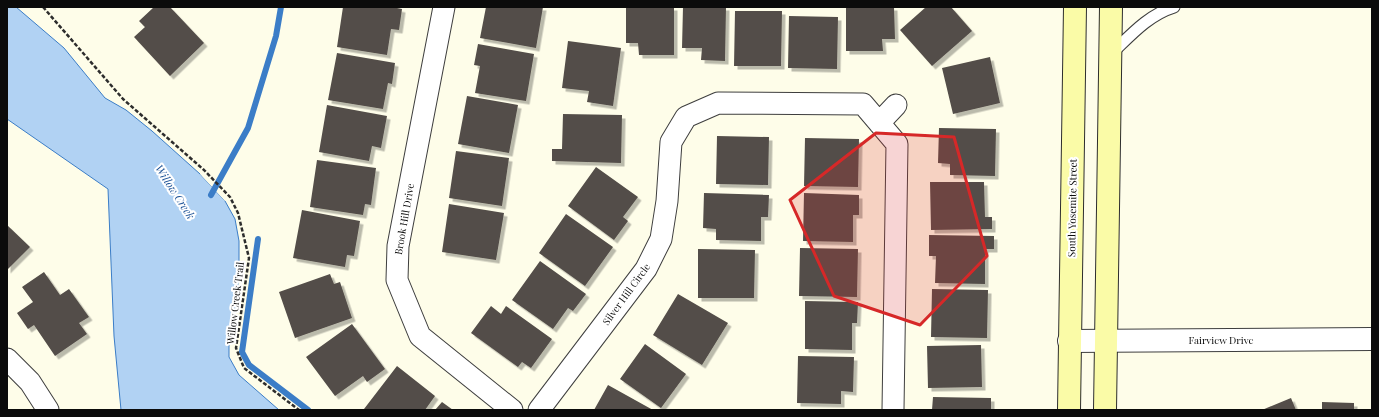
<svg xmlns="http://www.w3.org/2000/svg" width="1379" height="417" font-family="'Playfair Display',serif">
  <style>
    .water { fill: #b1d2f3; stroke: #3b7dc7 }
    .pier { fill: #fefde9 }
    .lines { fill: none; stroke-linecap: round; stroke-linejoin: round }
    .stream { stroke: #3b7dc7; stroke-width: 6 }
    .building { fill: #534d48; filter: url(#shadow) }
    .service-casing { stroke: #3e3e3e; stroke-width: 13 }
    .minor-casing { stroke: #3e3e3e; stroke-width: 23 }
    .tertiary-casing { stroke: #3e3e3e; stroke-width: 24 }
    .secondary-casing { stroke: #2d2d2d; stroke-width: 24 }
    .path { stroke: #2d2d2d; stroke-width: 2.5; stroke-dasharray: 4 2; stroke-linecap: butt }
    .service { stroke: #fff; stroke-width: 11 }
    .minor { stroke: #fff; stroke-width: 21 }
    .tertiary { stroke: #fff; stroke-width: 22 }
    .secondary { stroke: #fafba7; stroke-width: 22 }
    .marked { fill: #d62828; fill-opacity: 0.2; stroke: #d62828; stroke-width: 3; stroke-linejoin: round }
    .labels { text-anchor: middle; stroke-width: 4; stroke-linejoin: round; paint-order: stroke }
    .street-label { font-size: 10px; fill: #0b0b0b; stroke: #fff }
    .water-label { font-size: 11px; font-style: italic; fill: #1b5196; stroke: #fff }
  </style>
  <defs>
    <filter id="shadow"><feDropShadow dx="3.5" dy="3.5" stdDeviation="0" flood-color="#0004"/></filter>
  </defs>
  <rect width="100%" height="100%" fill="#fefde9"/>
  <path class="water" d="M7 7H16L64 48 105 98 126 110 152 131 200 174 225 201 235 219 239 241V275L234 315 229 338V357L239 375 279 410H121L114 336 108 189 7 119Z"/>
  <path class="pier" d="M202 173 227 200 225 201 200 174Z"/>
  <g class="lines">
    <path class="stream" d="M211 195 248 128 276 36 281 7
      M258 239 242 352 249 365 308 410"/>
  </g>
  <path class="building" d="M154 7H170L204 43 170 76 134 37 145 27 139 21Z
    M343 7H392L402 9 399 30 391 29 387 55 337 47Z
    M486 7H543L536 48 480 38Z
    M626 7H674V55H639L638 43H626Z
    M683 7H726L725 61 701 60 702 48H682Z
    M846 7H894L895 39H882L883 51H846Z
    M926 7H951L972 31 932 66 900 30Z
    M735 11H782L781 66H734Z
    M789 16 838 17 837 69 788 68Z
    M568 41 621 48 613 106 587 102 589 91 562 88Z
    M478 44 534 54 526 101 475 93 480 66 474 65Z
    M337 53 395 63 392 84 388 83 383 109 328 100Z
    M990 57 1000 103 953 114 942 68Z
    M467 96 518 105 509 153 458 144Z
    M327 105 387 116 381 148 372 146 369 161 319 152Z
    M563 114 622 115 621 163 552 161V149H562Z
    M939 128 996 129 995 176 950 175V164L938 163Z
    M717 136 769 137 768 185 716 184Z
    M805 138 859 139 858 187 804 186Z
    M456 151 509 158 502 206 449 198Z
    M317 160 376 168 371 205 365 204 363 215 310 207Z
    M596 167 638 197 623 217 628 221 614 240 568 206Z
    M930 182H984L985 217H992V229L931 230Z
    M704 193 769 195 768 217H761V241L716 240V229L703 228Z
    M804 193 859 195V215H853V242L803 241Z
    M449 204 504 213 496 260 442 252Z
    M302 210 360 221 354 256 347 255 345 267 293 258Z
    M566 214 613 247 585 286 539 253Z
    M7 225 30 247 7 270Z
    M929 235 994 236V249H985V284L935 283 936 256H929Z
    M800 248 858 249 857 297 799 296Z
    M698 249 755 250 754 298H698Z
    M540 261 586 294 573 311 568 308 553 329 512 300Z
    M44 272 60 295 69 289 89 317 79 323 87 334 55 356 34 325 28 329 17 313 33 302 22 287Z
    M330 274 334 284 340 282 352 318 295 338 279 292Z
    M932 289 988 290 987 338 931 337Z
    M678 294 728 323 702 365 653 335Z
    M805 301 858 302 857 323H852V350L805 349Z
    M491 306 501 314 506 306 552 339 531 368 522 362 518 367 471 333Z
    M352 324 385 369 367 382 363 376 335 396 306 357Z
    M645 344 686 374 661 408 620 379Z
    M981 345 982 387 928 388 927 346Z
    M798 356 854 357 853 392 841 391V404L797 403Z
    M397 366 435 396 425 410H365L364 409Z
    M608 385 653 410H594Z
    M933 397 991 398V410H932Z
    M1291 398 1296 410H1262Z
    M442 402 453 410H435Z
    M1322 402 1354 403V410H1322Z"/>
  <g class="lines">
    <g class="service-casing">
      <path id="service" d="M1111 54C1130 36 1148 15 1174 7"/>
    </g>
    <g class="minor-casing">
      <path id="minor" d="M444 7 398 246 397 280 420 336 512 410
        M879 123 896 105
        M7 359 30 382 48 410
        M539 410 646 269 661 239 667 201 671 142 686 117 718 103 863 104 897 144 893 410"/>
    </g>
    <g class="tertiary-casing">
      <path id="tertiary" d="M1069 341 1372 339"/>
    </g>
    <g class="secondary-casing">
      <path id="secondary" d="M1069 410 1075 7
        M1105 410 1111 7"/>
    </g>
    <path class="path" d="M43 7 123 99 204 170 230 197 238 213 249 258 236 348 244 368 299 410"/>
    <use href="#service" class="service"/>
    <use href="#minor" class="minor"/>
    <use href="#tertiary" class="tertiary"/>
    <use href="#secondary" class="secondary"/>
  </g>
  <path class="marked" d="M876 133 954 137 987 256 920 325 834 296 790 200Z"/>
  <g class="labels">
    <g class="street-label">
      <text transform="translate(1072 208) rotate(-89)" y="4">South Yosemite Street</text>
      <text transform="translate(404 219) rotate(-80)" y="4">Brook Hill Drive</text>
      <text transform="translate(626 294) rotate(-54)" y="4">Silver Hill Circle</text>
      <text transform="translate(235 303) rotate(-83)" y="4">Willow Creek Trail</text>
      <text x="1221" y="344">Fairview Drive</text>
    </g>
    <g class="water-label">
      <text transform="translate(175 192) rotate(57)" y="4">Willow Creek</text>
    </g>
  </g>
  <rect width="1379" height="417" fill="none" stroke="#0b0b0b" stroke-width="16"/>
</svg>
